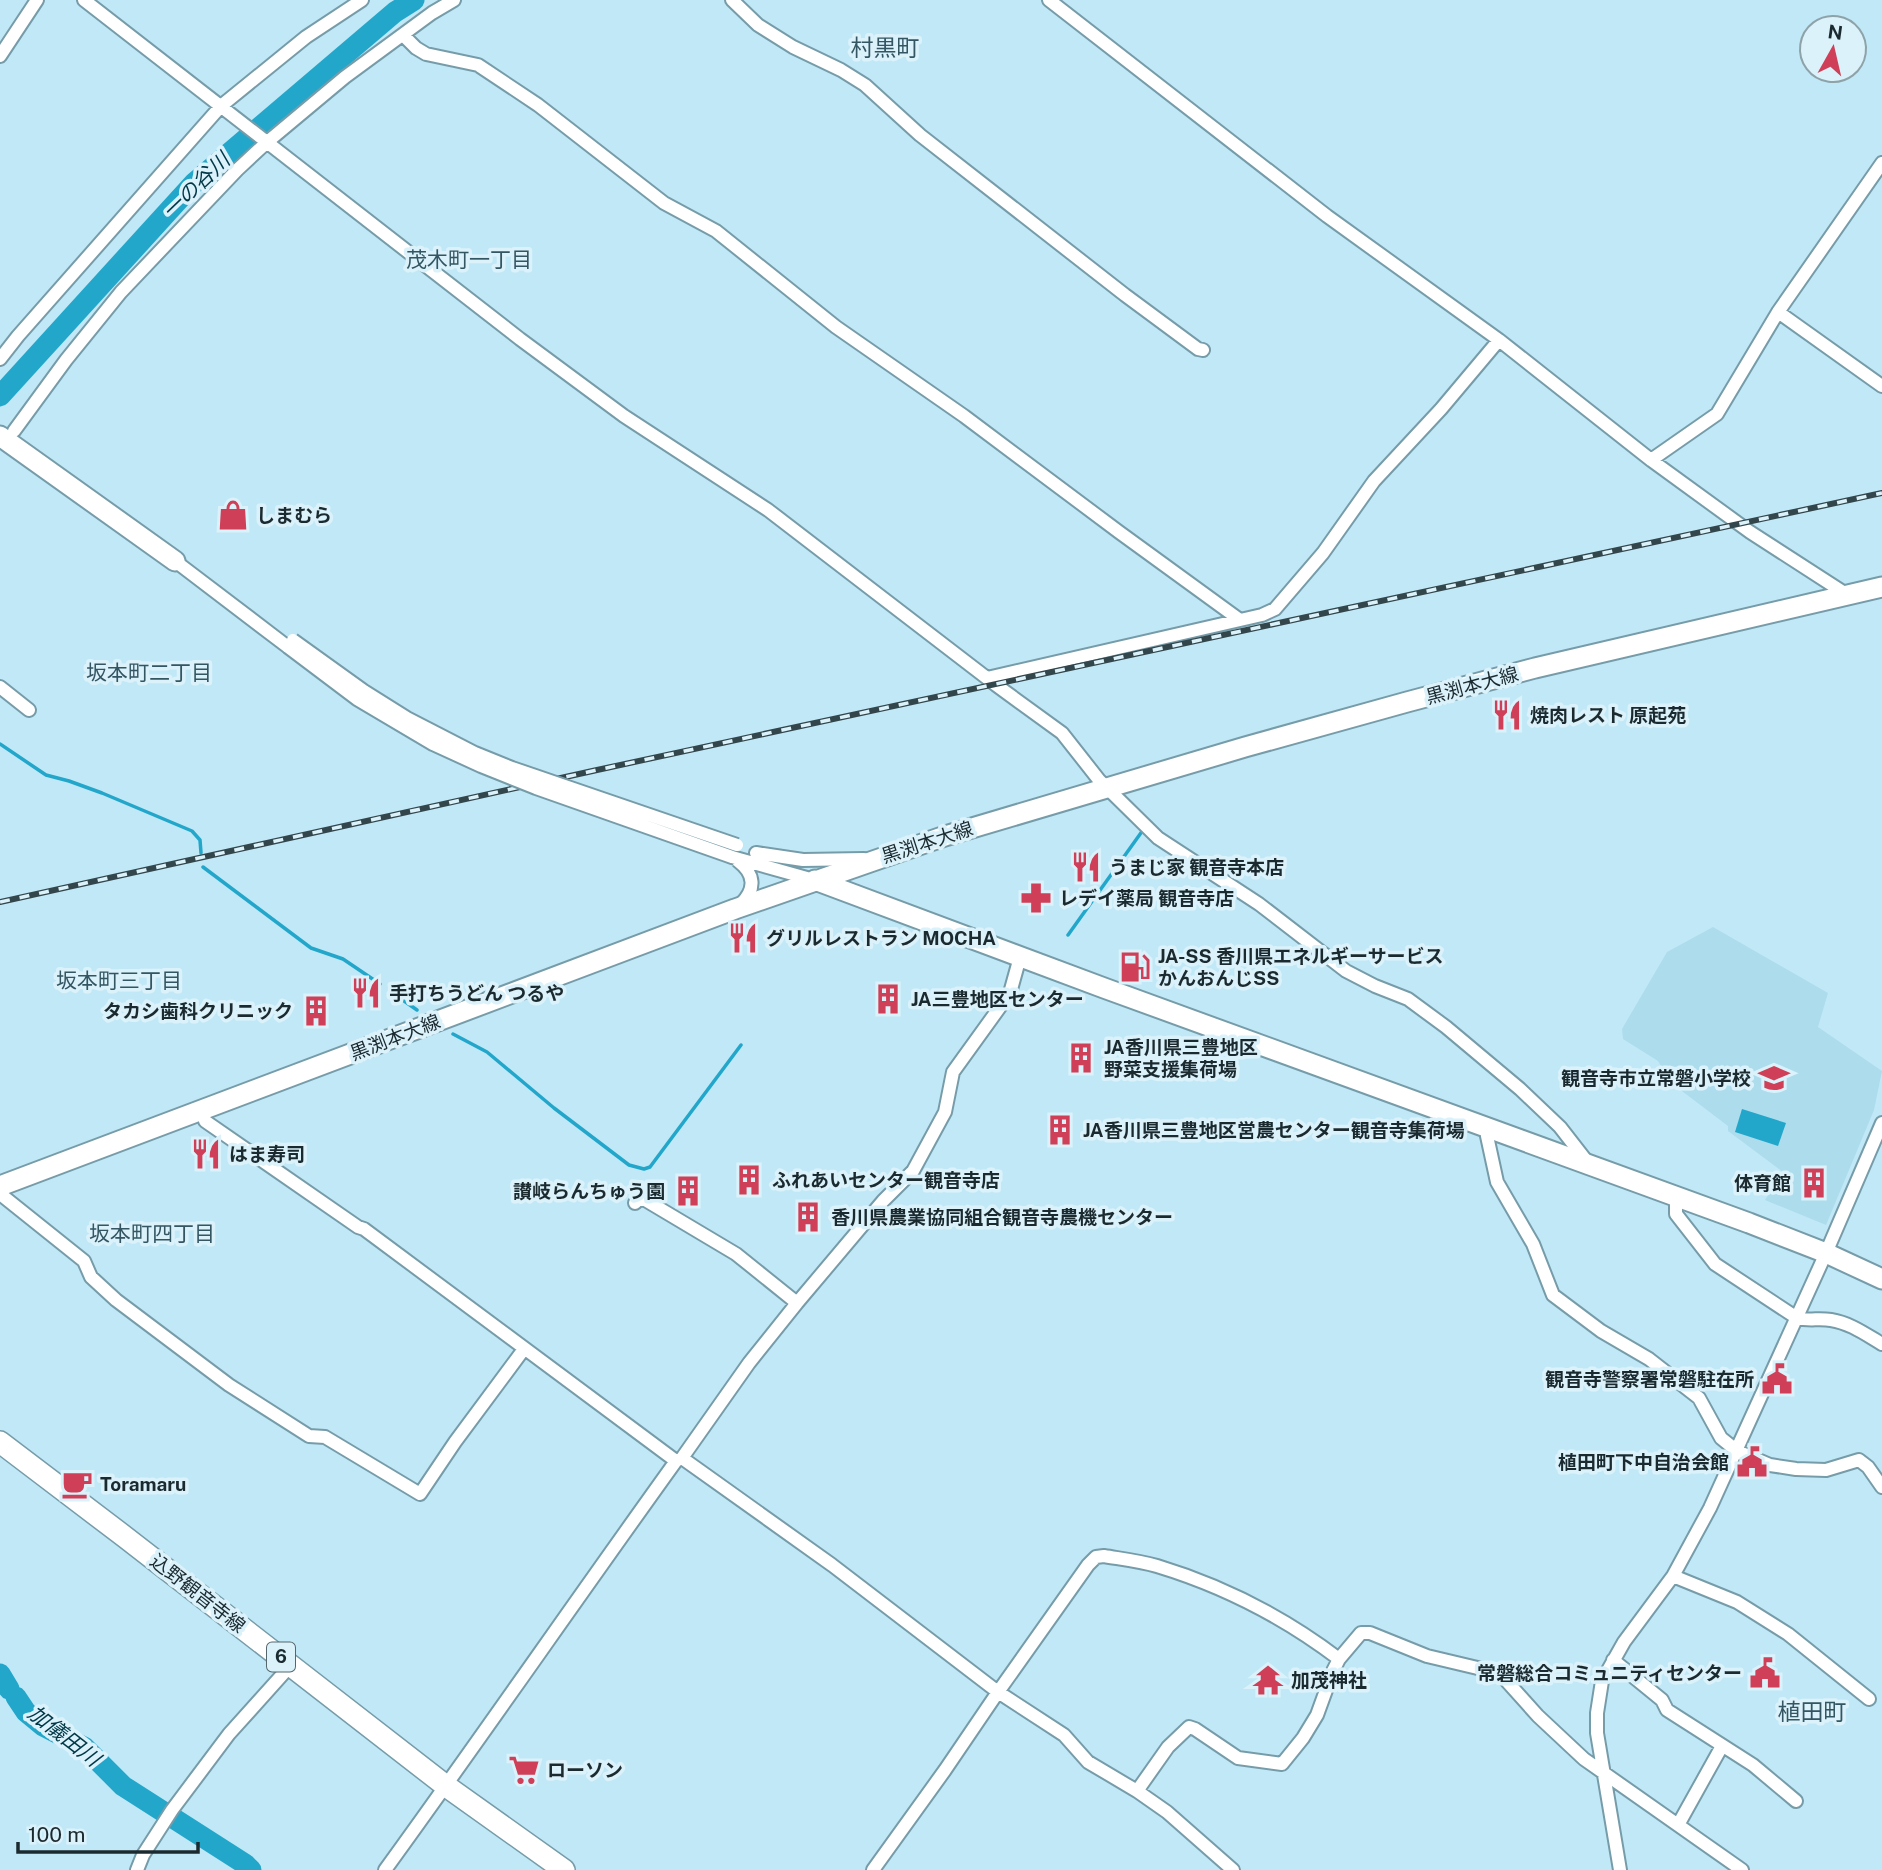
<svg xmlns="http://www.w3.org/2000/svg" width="1882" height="1870" font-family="'Public Sans','Noto Sans JP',sans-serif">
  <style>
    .built { fill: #addced }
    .water { fill: #22a7cb }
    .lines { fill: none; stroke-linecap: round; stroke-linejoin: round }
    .stream { stroke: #22a7cb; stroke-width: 3.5 }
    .river { stroke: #22a7cb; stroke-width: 21 }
    .street-casing { stroke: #779ca9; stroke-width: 16 }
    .secondary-casing { stroke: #779ca9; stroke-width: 23 }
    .primary-casing { stroke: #779ca9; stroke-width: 24 }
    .street { stroke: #fff; stroke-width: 12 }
    .secondary { stroke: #fff; stroke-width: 19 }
    .primary { stroke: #fff; stroke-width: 21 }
    .rail-casing { stroke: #33464c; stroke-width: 6 }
    .rail { stroke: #dbf2fb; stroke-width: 3.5; stroke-dasharray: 10; stroke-linecap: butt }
    .street-bridge-casing { stroke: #779ca9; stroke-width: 16; stroke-linecap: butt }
    .street-bridge { stroke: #fff; stroke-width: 12 }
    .labels { text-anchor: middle; stroke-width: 7; stroke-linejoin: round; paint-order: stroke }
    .shield { fill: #dbf2fb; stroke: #55666c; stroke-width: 2 }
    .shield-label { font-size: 18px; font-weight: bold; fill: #1b2a2f }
    .poi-label { font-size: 19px; font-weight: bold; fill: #1b2a2f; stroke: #dbf2fb; text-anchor: start }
    .street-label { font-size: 19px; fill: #1b2a2f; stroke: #dbf2fb }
    .water-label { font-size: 21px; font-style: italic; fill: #003847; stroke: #dbf2fb }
    .neighbourhood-label { font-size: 21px; fill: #335662; stroke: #dbf2fb }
    .quarter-label { font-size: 23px; fill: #335662; stroke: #dbf2fb }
  </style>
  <rect width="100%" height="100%" fill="#c1e8f6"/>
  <path class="built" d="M1713 927 1828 993 1818 1027 1882 1071 1874 1110 1826 1225 1765 1200 1783 1172 1728 1131V1126L1670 1082 1658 1061 1623 1039 1622 1029 1667 952Z"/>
  <path class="water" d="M1742 1109 1786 1123 1778 1146 1735 1132Z"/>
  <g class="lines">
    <path class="stream" d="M0 744 46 775 69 781 102 793 192 831 200 840 201 853
      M203 867 311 948 343 959 380 984
      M1068 935 1143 830
      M397 996 417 1010
      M453 1034 487 1052 554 1108 629 1165 644 1169 650 1167 741 1045"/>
    <path class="river" d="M0 396 194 183 395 12 414 0
      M0 1674 9 1689
      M16 1697 26 1712 43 1726 84 1747 123 1786 245 1864 251 1870"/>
    <g class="street-casing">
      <path id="street" d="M84 0 520 339 624 416 768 510 996 685 1062 733 1099 780 1158 838 1259 904 1346 971 1375 986 1408 999 1446 1027 1520 1089 1560 1127 1588 1163
        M732 0 758 25 793 47 841 70 865 85 920 135 1125 295 1198 349 1203 350
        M1049 0 1327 216 1499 340 1651 460 1750 532 1846 594
        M403 35 416 48 426 54 478 65 538 105 664 203 716 231 836 327 964 416 1119 532 1240 620
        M0 56 37 0
        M1778 312 1882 386
        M0 359 18 336 221 106 306 37 362 0
        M14 431 66 360 121 292 237 170 266 143 345 77 432 13 454 0
        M1651 460 1717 414 1778 312 1882 163
        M175 561 288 647
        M987 678 1262 615 1275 609 1323 553 1374 481 1441 409 1499 340
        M0 687 29 710
        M756 853 803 860 864 859
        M732 857 814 880
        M738 861C755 874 756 889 741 904
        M205 1121 358 1227 364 1229 676 1461 682 1458 832 1565 998 1692 1064 1735 1088 1762 1137 1791 1167 1812 1233 1870
        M1487 1136 1497 1182 1533 1244 1553 1295 1601 1331 1649 1359 1699 1398 1721 1438 1737 1451 1770 1465 1796 1469 1826 1470 1859 1460 1868 1467 1882 1487
        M1676 1196V1214L1715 1264 1797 1318C1809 1321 1819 1318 1831 1320 1850 1323 1865 1334 1882 1344
        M4 1197 84 1261 91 1277 116 1300 229 1385 309 1436 325 1437 420 1494 455 1442 524 1349
        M635 1203 640 1198 647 1201 736 1254 797 1303
        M682 1458 749 1363 797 1303 883 1201 913 1171 945 1112 953 1072 1010 993 1020 957
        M1673 1576 1737 1602 1788 1634 1869 1699
        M1613 1660 1662 1700 1667 1710 1753 1765 1796 1801
        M1137 1791 1168 1747 1189 1727 1195 1729 1238 1758 1282 1764 1303 1738 1317 1715 1333 1671 1339 1659 1361 1633H1370L1427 1656 1486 1670 1503 1677 1538 1716 1584 1759 1742 1870
        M1678 1825 1722 1746
        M137 1870 143 1855 172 1810 229 1734 291 1665
        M385 1870C483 1735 578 1597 676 1461
        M873 1870 945 1770 998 1692 1088 1565 1096 1557 1104 1556C1122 1559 1140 1561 1157 1566 1223 1586 1285 1618 1339 1659
        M1620 1870 1597 1733V1713L1602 1681 1624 1642 1673 1576 1710 1508 1826 1253 1882 1123"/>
    </g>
    <g class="secondary-casing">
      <path id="secondary" d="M0 436 175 561
        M815 880 1104 988 1749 1223 1826 1253 1882 1279
        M0 1186 735 909 945 836 1245 747 1407 702 1535 668 1882 587"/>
    </g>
    <g class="primary-casing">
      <path id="primary" d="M0 1442 125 1537 446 1786 564 1870"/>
    </g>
    <use href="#street" class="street"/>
    <use href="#secondary" class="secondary"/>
    <use href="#primary" class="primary"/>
    <g class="rail-casing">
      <path id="rail" d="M0 902 597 770 1882 493"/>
    </g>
    <use href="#rail" class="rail"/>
    <g class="street-bridge-casing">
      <path id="street-bridge" d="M293 640 364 691 407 718 475 753 512 768 737 845
        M288 647 357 699 433 744 481 766 536 788 732 857"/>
    </g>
    <use href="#street-bridge" class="street-bridge"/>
  </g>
  <defs>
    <g id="shop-bare" transform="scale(2.415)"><path d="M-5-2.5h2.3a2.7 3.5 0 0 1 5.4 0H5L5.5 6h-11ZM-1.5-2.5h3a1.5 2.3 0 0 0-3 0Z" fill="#cf3f57" stroke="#dbf2fb" stroke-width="2.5" paint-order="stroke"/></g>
    <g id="restaurant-bare" transform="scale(2.415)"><path d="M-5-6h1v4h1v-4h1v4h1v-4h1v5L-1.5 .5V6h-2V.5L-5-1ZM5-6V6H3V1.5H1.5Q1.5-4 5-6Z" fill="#cf3f57" stroke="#dbf2fb" stroke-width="2.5" paint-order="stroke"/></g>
    <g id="pharmacy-bare" transform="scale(2.415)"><path d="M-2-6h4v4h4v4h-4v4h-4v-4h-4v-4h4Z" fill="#cf3f57" stroke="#dbf2fb" stroke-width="2.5" paint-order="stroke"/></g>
    <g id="fuel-bare" transform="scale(2.415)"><path d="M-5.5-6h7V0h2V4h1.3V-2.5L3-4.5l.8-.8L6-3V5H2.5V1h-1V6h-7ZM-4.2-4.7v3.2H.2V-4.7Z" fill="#cf3f57" stroke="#dbf2fb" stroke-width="2.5" paint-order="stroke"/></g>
    <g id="building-bare" transform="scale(2.415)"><path d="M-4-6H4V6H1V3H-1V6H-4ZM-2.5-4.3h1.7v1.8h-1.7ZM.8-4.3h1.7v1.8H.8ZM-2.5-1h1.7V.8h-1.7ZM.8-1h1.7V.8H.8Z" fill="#cf3f57" stroke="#dbf2fb" stroke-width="2.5" paint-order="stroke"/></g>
    <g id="school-bare" transform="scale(2.415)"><path d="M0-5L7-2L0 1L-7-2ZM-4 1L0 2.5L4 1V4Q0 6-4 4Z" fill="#cf3f57" stroke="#dbf2fb" stroke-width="2.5" paint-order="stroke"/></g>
    <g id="civic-bare" transform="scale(2.415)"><path d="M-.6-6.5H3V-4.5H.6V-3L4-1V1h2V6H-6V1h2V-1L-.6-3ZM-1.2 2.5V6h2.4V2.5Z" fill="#cf3f57" stroke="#dbf2fb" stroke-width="2.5" paint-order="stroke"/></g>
    <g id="cafe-bare" transform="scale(2.415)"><path d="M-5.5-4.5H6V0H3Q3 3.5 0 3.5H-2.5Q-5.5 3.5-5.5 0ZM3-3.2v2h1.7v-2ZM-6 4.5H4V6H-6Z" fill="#cf3f57" stroke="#dbf2fb" stroke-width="2.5" paint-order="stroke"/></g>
    <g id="temple-bare" transform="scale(2.415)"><path d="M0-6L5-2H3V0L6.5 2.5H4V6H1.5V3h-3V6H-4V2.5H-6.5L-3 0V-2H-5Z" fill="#cf3f57" stroke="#dbf2fb" stroke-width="2.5" paint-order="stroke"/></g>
    <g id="supermarket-bare" transform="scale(2.415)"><path d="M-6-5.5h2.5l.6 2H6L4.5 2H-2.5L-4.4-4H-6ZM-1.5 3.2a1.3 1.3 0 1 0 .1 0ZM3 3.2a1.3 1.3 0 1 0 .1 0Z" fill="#cf3f57" stroke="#dbf2fb" stroke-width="2.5" paint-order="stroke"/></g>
  </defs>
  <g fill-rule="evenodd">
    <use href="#shop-bare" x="233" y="515"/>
    <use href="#restaurant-bare" x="1507" y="715"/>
    <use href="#restaurant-bare" x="1086" y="867"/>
    <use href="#pharmacy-bare" x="1036" y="898"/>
    <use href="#restaurant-bare" x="743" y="938"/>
    <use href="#fuel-bare" x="1135" y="967"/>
    <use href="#restaurant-bare" x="366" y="993"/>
    <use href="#building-bare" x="888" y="999"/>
    <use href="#building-bare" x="316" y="1011"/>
    <use href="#building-bare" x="1081" y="1058"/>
    <use href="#school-bare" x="1774" y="1078"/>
    <use href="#building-bare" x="1060" y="1130"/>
    <use href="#restaurant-bare" x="206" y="1154"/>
    <use href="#building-bare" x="749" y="1180"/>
    <use href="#building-bare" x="1814" y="1183"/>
    <use href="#building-bare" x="688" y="1191"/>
    <use href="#building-bare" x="808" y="1217"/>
    <use href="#civic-bare" x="1777" y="1379"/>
    <use href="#civic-bare" x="1752" y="1462"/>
    <use href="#cafe-bare" x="77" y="1484"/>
    <use href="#civic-bare" x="1765" y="1673"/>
    <use href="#temple-bare" x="1268" y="1680"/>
    <use href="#supermarket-bare" x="524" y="1770"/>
  </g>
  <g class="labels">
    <rect class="shield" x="267" y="1642.5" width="28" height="29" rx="5"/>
    <g class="shield-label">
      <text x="281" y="1663">6</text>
    </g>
    <g class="poi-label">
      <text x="256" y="522">しまむら</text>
      <text x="1530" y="722">焼肉レスト 原起苑</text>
      <text x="1109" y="874">うまじ家 観音寺本店</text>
      <text x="1059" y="905">レデイ薬局 観音寺店</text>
      <text x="766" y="945">グリルレストラン MOCHA</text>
      <text x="1158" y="963">JA-SS 香川県エネルギーサービス<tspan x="1158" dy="22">かんおんじSS</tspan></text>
      <text x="389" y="1000">手打ちうどん つるや</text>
      <text x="911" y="1006">JA三豊地区センター</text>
      <text x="293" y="1018" text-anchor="end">タカシ歯科クリニック</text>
      <text x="1104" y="1054">JA香川県三豊地区<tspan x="1104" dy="22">野菜支援集荷場</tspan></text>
      <text x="1751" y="1085" text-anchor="end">観音寺市立常磐小学校</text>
      <text x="1083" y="1137">JA香川県三豊地区営農センター観音寺集荷場</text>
      <text x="229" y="1161">はま寿司</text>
      <text x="772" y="1187">ふれあいセンター観音寺店</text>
      <text x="1791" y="1190" text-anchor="end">体育館</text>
      <text x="665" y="1198" text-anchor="end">讃岐らんちゅう園</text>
      <text x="831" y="1224">香川県農業協同組合観音寺農機センター</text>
      <text x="1754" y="1386" text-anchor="end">観音寺警察署常磐駐在所</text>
      <text x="1729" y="1469" text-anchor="end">植田町下中自治会館</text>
      <text x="100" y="1491">Toramaru</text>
      <text x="1742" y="1680" text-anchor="end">常磐総合コミュニティセンター</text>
      <text x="1291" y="1687">加茂神社</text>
      <text x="547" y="1777">ローソン</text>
    </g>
    <g class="street-label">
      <text transform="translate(1472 685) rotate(-15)" y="7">黒渕本大線</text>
      <text transform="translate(927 842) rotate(-18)" y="7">黒渕本大線</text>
      <text transform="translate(395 1037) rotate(-21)" y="7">黒渕本大線</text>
      <text transform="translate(198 1593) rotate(38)" y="7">込野観音寺線</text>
    </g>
    <g class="water-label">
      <text transform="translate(196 186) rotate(-44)" y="7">一の谷川</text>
      <text transform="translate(64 1736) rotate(38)" y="7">加儀田川</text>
    </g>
    <g class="neighbourhood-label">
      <text x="469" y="267">茂木町一丁目</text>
      <text x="149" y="680">坂本町二丁目</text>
      <text x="119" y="988">坂本町三丁目</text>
      <text x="152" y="1241">坂本町四丁目</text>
    </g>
    <g class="quarter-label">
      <text x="885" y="56">村黒町</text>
      <text x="1812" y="1720">植田町</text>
    </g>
  </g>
  <g transform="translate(1833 49) rotate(8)"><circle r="33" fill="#dbf2fb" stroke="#8ea2a9" stroke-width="2"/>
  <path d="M0-5L12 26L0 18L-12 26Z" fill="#cf3f57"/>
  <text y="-10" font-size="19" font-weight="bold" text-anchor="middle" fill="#1b2a2f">N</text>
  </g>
  <path d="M18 1842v10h180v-10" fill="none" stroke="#1b2a2f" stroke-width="3.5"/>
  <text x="28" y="1842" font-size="21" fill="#1b2a2f" stroke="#dbf2fb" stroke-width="5" paint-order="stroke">100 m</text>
</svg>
